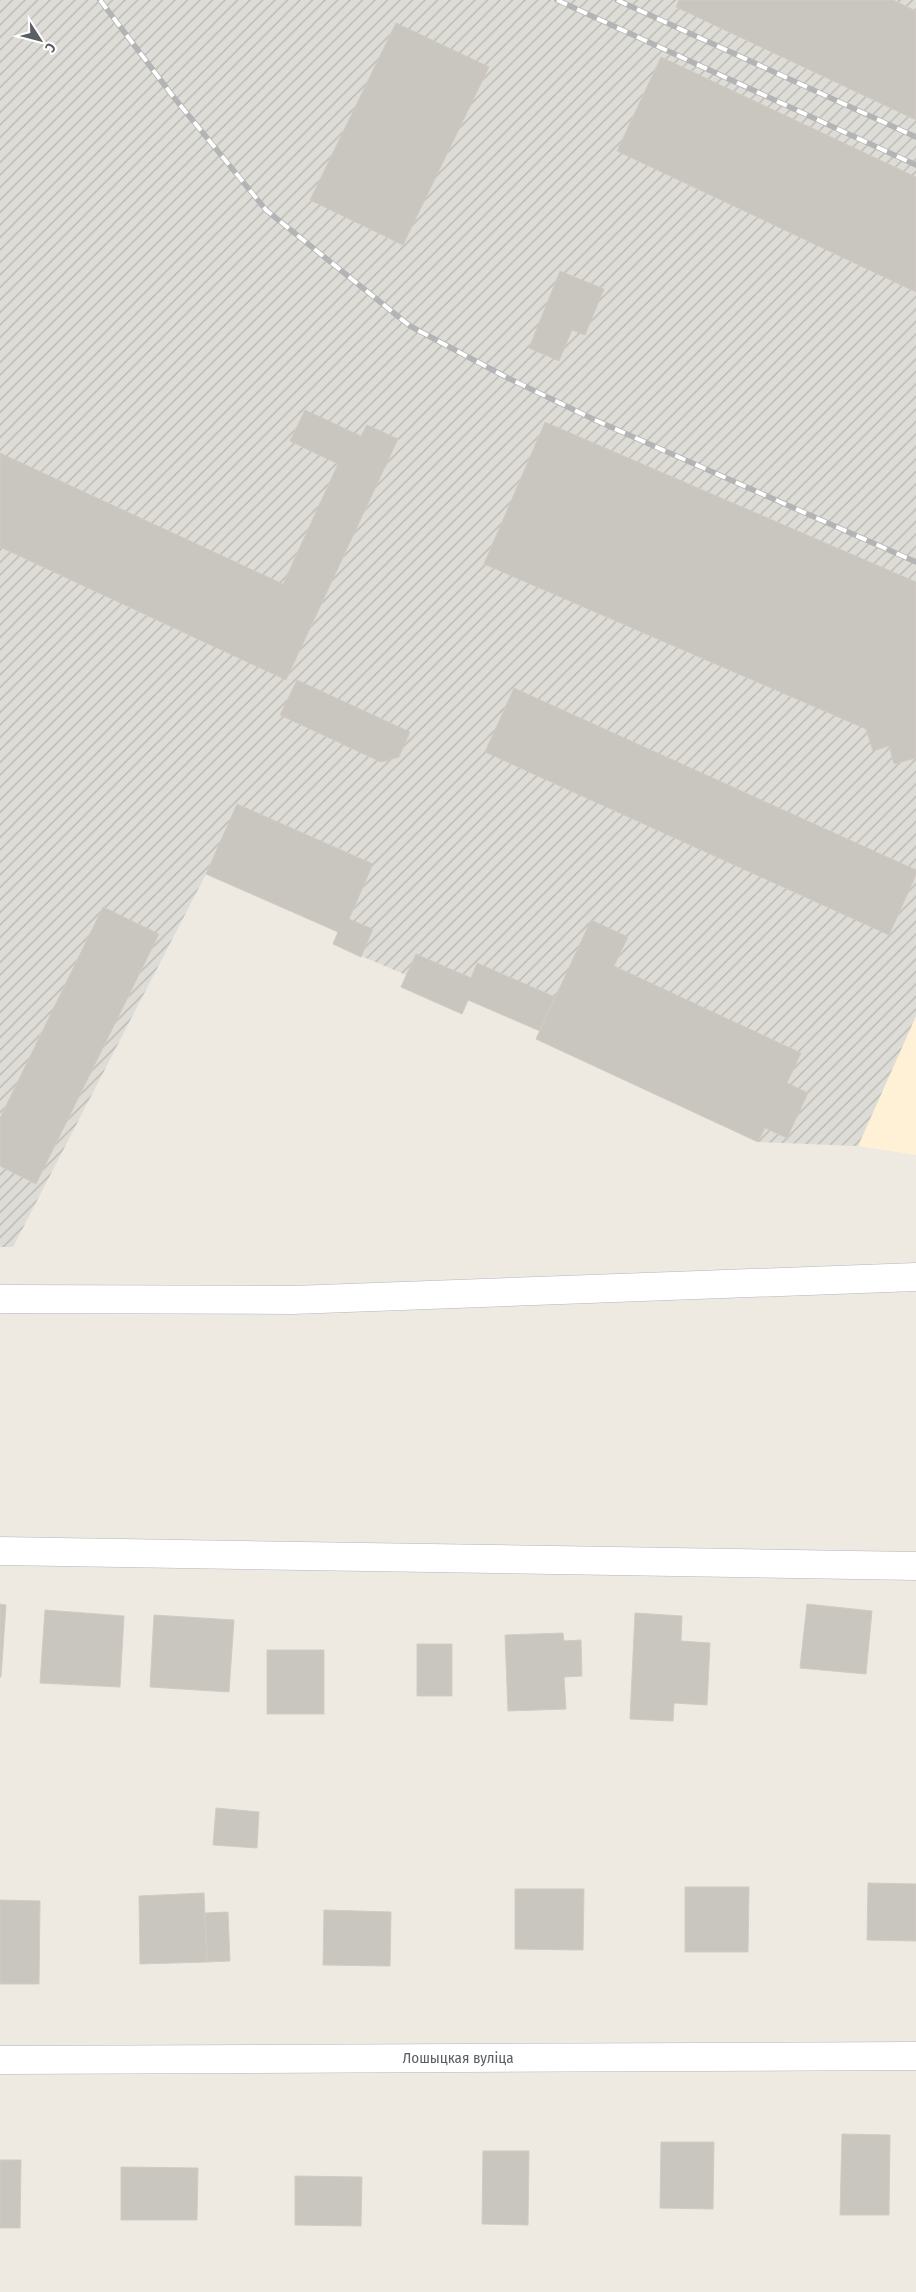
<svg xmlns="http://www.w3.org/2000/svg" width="916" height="2292" font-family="'Fira Sans Condensed',sans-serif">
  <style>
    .commercial { fill: #fff1d6 }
    .industrial { fill: url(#industrial-furrows) }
    .building { fill: #c9c5bf; stroke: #d3cbc0 }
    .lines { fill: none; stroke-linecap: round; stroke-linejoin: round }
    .minor-casing { stroke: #b3b6ba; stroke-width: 29 }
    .minor { stroke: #fff; stroke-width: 28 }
    .rail-casing { stroke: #b3b4b5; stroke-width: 5.5 }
    .rail { stroke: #fff; stroke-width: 4; stroke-dasharray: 11; stroke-linecap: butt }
    .labels { text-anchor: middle; stroke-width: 4.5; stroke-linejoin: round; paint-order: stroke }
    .street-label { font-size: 15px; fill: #5a5f64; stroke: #fff }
  </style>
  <defs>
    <pattern id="industrial-furrows" width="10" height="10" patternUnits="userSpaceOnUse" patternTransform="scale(1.25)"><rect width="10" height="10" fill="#dedcd6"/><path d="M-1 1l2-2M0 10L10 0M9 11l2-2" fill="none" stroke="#b7b6b1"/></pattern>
  </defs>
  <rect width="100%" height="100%" fill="#eeeae2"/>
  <path class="commercial" d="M916 1016V1155L858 1146Z"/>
  <path class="industrial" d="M0 0H916V1016L858 1146 758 1142 536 1039 540 1031 469 1000 462 1014 401 987 406 975 333 944 338 932 206 874 13 1247H0Z"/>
  <path class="building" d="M679 0H893L916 11V120L676 7Z
    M396 23 489 67 403 245 310 200Z
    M661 57 916 177V292L617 151Z
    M560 271 604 289 585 335 572 330 559 361 529 348Z
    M305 410 361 436 367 425 398 439 286 680 0 547V453L283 584 338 464 290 441Z
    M545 422 916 582V758L894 764 889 746 873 751 866 729 484 564Z
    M297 680 410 732 399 757 381 762 280 715Z
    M514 688 916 870V875L889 935 485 752Z
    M237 804 373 864 349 919 373 929 361 957 333 944 338 932 206 874Z
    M103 907 159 934 36 1184 0 1166V1118Z
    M591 920 628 937 614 966 801 1053 787 1083 808 1093 787 1138 765 1128 758 1142 536 1039Z
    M416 954 471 978 477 963 555 997 540 1031 468 1000 462 1014 401 987Z
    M0 1604 6 1605 1 1677H0Z
    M807 1604 872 1611 866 1674 800 1668Z
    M45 1610 124 1616 120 1687 40 1683Z
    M635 1613 682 1616 681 1641 710 1643 707 1705 674 1703 673 1721 630 1719Z
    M154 1615 234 1620 229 1692 150 1687Z
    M563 1633 564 1641 581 1640 582 1676 564 1677 566 1709 508 1711 505 1635Z
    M417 1644H452V1696H417Z
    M267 1650H324V1714H267Z
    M216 1808 259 1812 257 1848 213 1845Z
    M868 1883 916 1884V1941L867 1940Z
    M685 1887H749L748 1952H685Z
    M515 1889H584L583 1950 515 1949Z
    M204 1893 207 1962 140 1964 139 1896Z
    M0 1900 40 1901 39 1984H0Z
    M324 1910 391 1912 390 1966 323 1965Z
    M228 1912 230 1961 207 1962 205 1913Z
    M842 2134 890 2135 889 2215H840Z
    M661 2142H714L713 2209 660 2208Z
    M483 2151H529L528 2225 482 2224Z
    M0 2160H21L20 2228H0Z
    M121 2167 198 2168 197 2220H121Z
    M295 2176 362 2177 361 2226 295 2225Z"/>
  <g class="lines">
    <g class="minor-casing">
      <path id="minor" d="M0 1299 293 1300 916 1277
        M0 1551 916 1566
        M0 2060 916 2056"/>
    </g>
    <use href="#minor" class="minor"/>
    <g class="rail-casing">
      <path id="rail" d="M100 0 172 95 266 210 410 326 504 376 595 420 916 562
        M557 0 916 165
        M617 0 916 137"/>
    </g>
    <use href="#rail" class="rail"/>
  </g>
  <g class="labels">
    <g class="street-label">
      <text x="458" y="2063">Лошыцкая вуліца</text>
    </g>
  </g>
  <g transform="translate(40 40) rotate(126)" stroke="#ffffff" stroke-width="4" paint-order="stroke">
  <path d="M0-4L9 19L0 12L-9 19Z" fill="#5a5f64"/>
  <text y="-8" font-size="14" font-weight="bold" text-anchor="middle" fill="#5a5f64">С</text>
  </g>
</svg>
